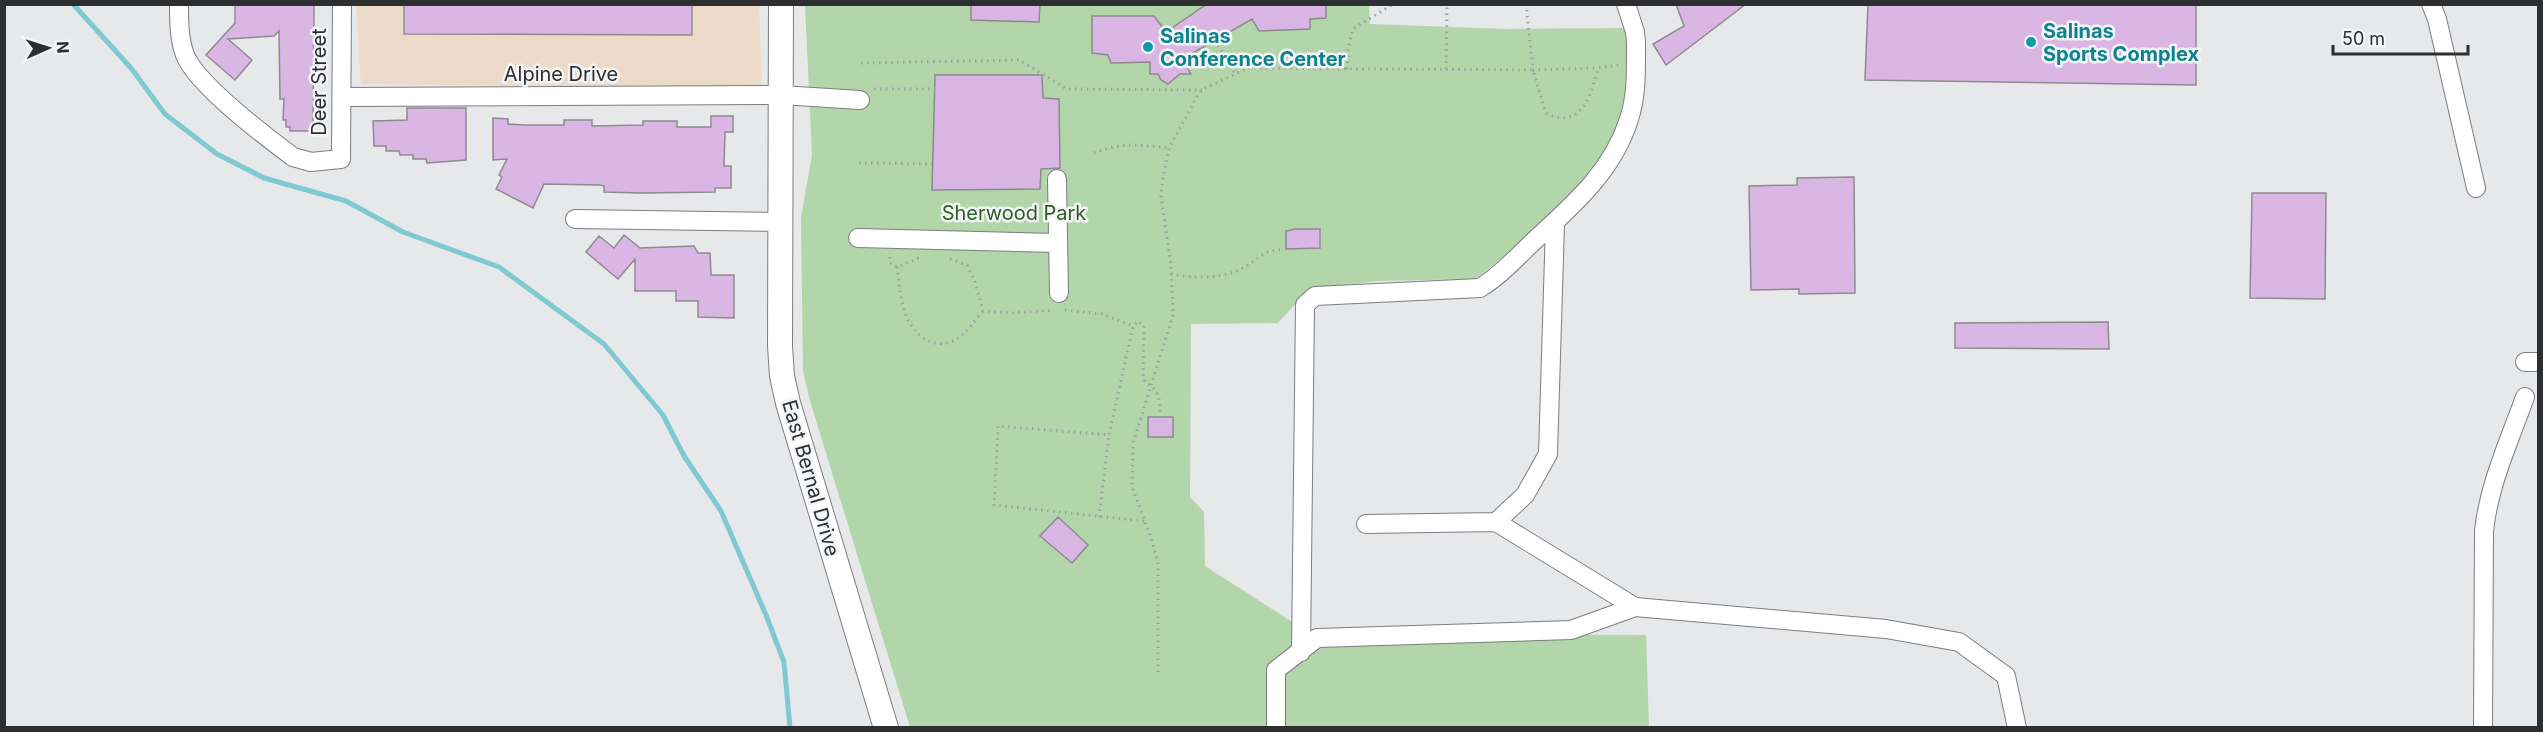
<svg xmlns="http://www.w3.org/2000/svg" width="2543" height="732" font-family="Inter,sans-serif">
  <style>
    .commercial { fill: #ecdbc9 }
    .green { fill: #b2d5aa }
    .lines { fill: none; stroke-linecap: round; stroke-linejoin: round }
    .stream { stroke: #7fcad2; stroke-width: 5 }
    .building { fill: #dab6e4; stroke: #8d8b8d; stroke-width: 1.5 }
    .minor-casing { stroke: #7c7d80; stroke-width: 20 }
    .major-casing { stroke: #7c7d80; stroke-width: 26 }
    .path { stroke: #9d9fa0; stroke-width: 3; stroke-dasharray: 1.5 4.5; stroke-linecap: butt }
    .minor { stroke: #fff; stroke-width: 18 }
    .major { stroke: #fff; stroke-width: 24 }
    .culture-dot { fill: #0f9aa8; stroke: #f3f5f7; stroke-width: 2 }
    .labels { text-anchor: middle; stroke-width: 5; stroke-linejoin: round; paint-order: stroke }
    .culture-label { font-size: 20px; font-weight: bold; fill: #0d838f; stroke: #f3f5f7; text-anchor: start }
    .street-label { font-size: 20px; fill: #2d2e2f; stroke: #f3f5f7 }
    .park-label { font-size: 20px; fill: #2e5f23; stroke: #f3f5f7 }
  </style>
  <rect width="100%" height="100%" fill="#e6e8ea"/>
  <path class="commercial" d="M356 5H759L762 88 361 84Z"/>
  <path class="green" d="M1369 4 1370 24 1506 29 1628 28 1632 139 1585 199 1528 237 1475 279 1378 281 1308 290 1278 323 1191 324 1190 497 1204 512 1205 566 1311 634 1646 635 1649 727H910L810 401 803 371 801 218 812 155 805 5Z"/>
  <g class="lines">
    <path class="stream" d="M73 4 131 68 165 114 217 154 264 178 346 201 403 232 499 267 604 344 663 415 684 456 721 511 766 615 784 662 790 728"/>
  </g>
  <path class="building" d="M235 4H314L313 131H290V127H286V120H283L284 99H280L279 31 274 36 228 39 252 60 235 80 206 55 235 23Z
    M404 4H692V35L404 34Z
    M971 4H1040L1039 22 971 20Z
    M1207 4H1326V18L1310 19V29L1259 31 1252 19 1182 59 1191 74H1180L1168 84 1161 80 1158 74H1150V62L1111 63 1108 55 1092 53V16H1154L1166 32Z
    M1676 4H1746L1666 65 1653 44 1684 26Z
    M1868 4H2196V85L1865 80Z
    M935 75H1042L1043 98 1059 99 1060 168 1041 169 1040 189 932 190Z
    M407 108H466V160L427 163 426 159H413V155H400L399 151H386V146H374L373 121 407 120Z
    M711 116H733V132H725L724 166H731V188H715V192L641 193 604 192V186L600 185 544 184 533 208 496 189 502 177 499 175 507 159 493 160V118L508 119V124L524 125H564V120H592V126L643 125V121H677V127H711Z
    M1854 177 1855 293 1799 294V289L1751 290 1749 186 1797 185V178Z
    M2252 193H2326L2325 299 2250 298Z
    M1295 229H1320V248L1286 249V231Z
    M624 235 640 248 694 246 698 253H710L711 275H734V318L698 317V301H676V291H635V259L618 279 586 252 599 236 614 248Z
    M2108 322 2109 349 1955 348V323Z
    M1148 417H1173V437H1148Z
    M1058 517 1088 545 1072 563 1040 536Z"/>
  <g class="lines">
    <g class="minor-casing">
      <path id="minor" d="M179 4C179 22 179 39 185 55 197 85 265 136 293 157L311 162 341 159 342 4
        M2431 4 2437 19 2476 188
        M342 97 781 95 860 100
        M1057 179 1059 293
        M575 219 781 222
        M858 238 1057 243
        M2525 362H2538
        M1496 522 1635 607
        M1366 524 1496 522 1525 495 1548 454 1555 224
        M1301 652 1305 305 1315 296 1480 288C1501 275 1517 257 1535 240 1573 205 1613 171 1629 119 1637 96 1636 67 1636 42L1635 32 1626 4
        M1276 728V670L1317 638 1571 630 1635 607 1886 629 1959 642 2006 676 2017 728
        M2483 728 2484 531C2489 484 2509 442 2525 397"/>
    </g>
    <g class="major-casing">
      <path id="major" d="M781 4 780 346 782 376 788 403 886 728"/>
    </g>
    <path class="path" d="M1195 4 1198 10
      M1526 4 1533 70 1598 68
      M1215 40 1235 74
      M861 63 1019 60 1067 89 1202 90
      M1347 69 1348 49 1353 29 1393 4
      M1446 69 1447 4
      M874 89H935
      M1094 153C1120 142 1142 145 1169 148
      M859 163 932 164
      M890 257V263L897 267 919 258
      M950 259 967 265 975 282 983 311 1014 313 1053 310
      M897 267C899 281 900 296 904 309 909 330 930 351 953 341 965 336 974 321 983 311
      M1171 274C1193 278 1218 279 1239 270 1253 264 1265 248 1281 250
      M1065 310 1102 314 1133 326
      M1099 517 1109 435
      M1144 521 994 505 998 426 1109 435 1133 326 1138 321 1144 326 1143 373 1145 382C1161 391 1160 402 1160 417
      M1158 672V563L1150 535 1132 487 1133 443 1173 315 1171 265 1161 196 1163 177 1169 148 1198 95 1202 90 1248 68 1533 70 1546 113C1582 131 1591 94 1598 68L1618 65"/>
    <use href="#minor" class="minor"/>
    <use href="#major" class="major"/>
  </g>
  <g class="culture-dot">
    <circle cx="2031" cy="42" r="6"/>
    <circle cx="1148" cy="47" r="6"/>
  </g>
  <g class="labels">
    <g class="culture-label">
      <text x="2043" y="38">Salinas<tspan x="2043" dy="23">Sports Complex</tspan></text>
      <text x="1160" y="43">Salinas<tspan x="1160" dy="23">Conference Center</tspan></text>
    </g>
    <g class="street-label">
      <text x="561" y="81">Alpine Drive</text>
      <text transform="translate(319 82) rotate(-90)" y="7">Deer Street</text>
      <text transform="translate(811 478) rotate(74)" y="7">East Bernal Drive</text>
    </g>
    <g class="park-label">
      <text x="1014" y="220">Sherwood Park</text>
    </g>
  </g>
  <rect width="2543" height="732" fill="none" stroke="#2d2e2f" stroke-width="12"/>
  <g transform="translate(48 48) rotate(87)" stroke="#f3f5f7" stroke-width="4.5" paint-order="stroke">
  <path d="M0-4.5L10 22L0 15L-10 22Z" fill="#2d2e2f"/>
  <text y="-9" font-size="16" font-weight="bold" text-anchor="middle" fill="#2d2e2f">N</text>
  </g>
  <path d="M2333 45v9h135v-9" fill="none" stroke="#2d2e2f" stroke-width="3"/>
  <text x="2342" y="45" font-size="18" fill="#2d2e2f" stroke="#f3f5f7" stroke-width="4.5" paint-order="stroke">50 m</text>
</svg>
